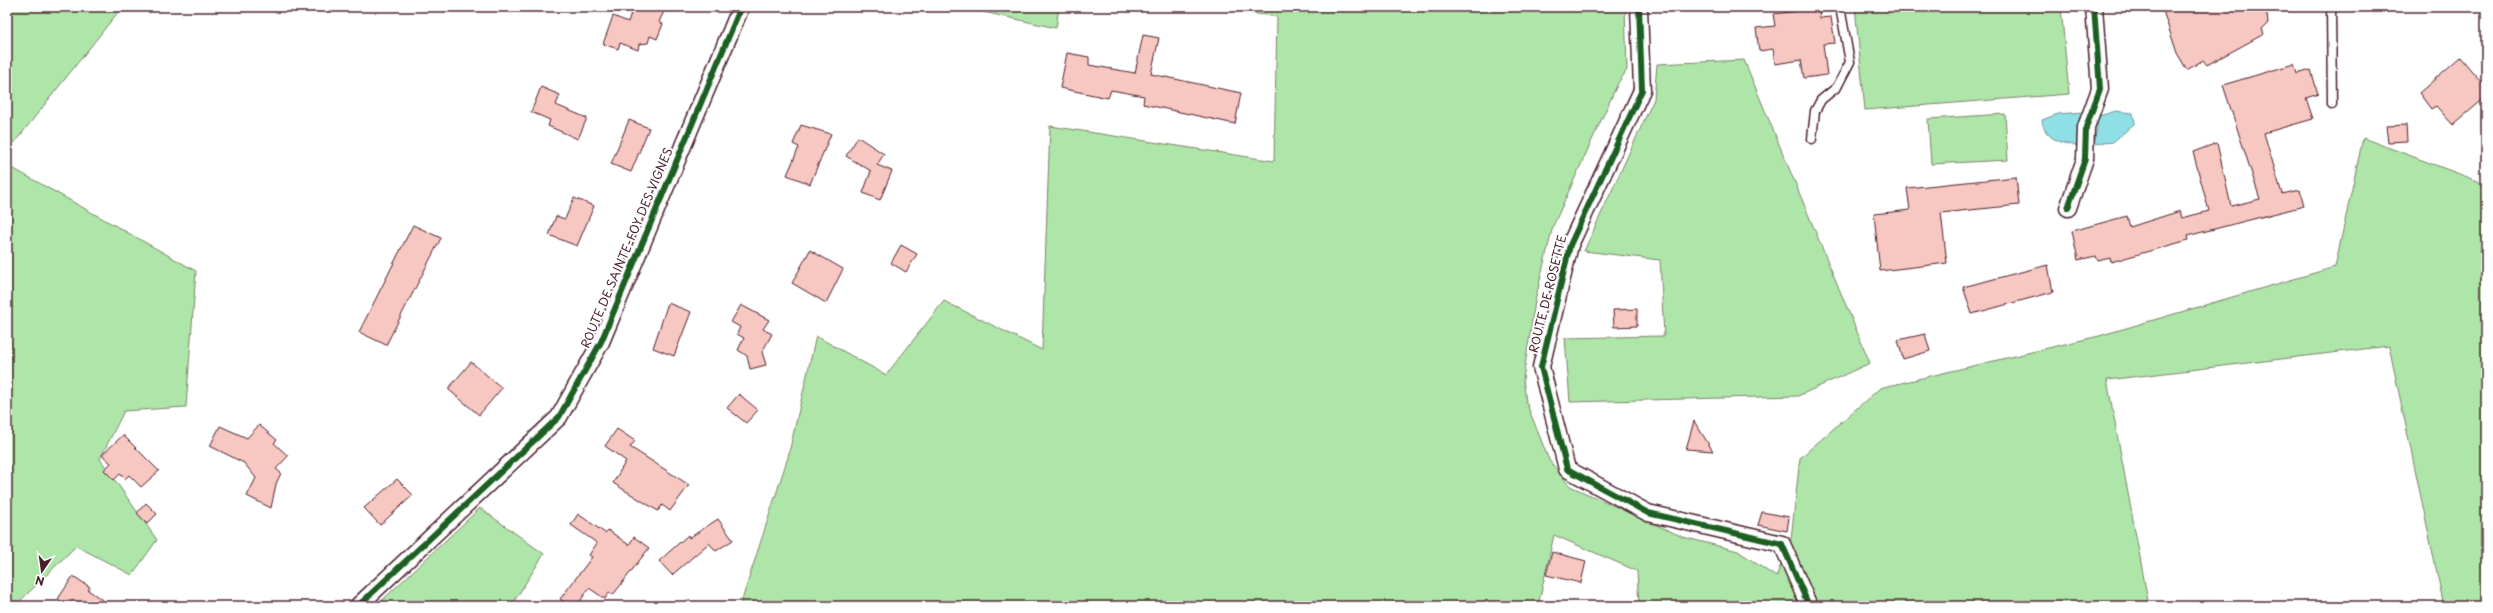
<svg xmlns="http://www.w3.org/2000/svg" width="2493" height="613" font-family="'Playpen Sans',sans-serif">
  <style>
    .green { fill: #aee6a9; stroke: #7c826a }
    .water { fill: #8fe0e6; stroke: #73939b }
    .building { fill: #f7c7c1; stroke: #4a1f2b }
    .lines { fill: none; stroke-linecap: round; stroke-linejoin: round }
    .lane-casing { stroke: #4a1f2b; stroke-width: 11 }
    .street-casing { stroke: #4a1f2b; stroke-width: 19 }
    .lane { stroke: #fff; stroke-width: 8 }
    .street { stroke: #fff; stroke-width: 16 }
    .cycleway-casing { stroke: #fff; stroke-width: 8 }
    .cycleway { stroke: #1b5e20; stroke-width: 6 }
    .labels { text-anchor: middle; stroke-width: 4; stroke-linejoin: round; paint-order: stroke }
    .street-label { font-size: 12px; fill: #4a1f2b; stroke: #fff }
  </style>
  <rect width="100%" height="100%" fill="#fff"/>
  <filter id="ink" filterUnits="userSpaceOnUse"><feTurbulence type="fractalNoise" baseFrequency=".025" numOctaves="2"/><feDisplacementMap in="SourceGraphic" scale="8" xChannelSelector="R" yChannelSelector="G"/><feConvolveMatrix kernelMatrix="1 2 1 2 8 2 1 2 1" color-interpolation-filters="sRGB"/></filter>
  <g filter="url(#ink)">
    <path class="green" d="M7 7H122L7 152Z
      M961 7H1059L1056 28Z
      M1212 7H1625L1627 70 1618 83 1553 226 1535 301 1523 379 1526 402 1549 460 1570 486 1683 537 1738 551 1776 577 1791 539 1800 458 1880 388 2099 336 2335 267 2363 138 2478 181 2486 190V606H2444L2389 346 2107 380 2149 606H1639L1637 571 1554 535 1538 606H740L788 457 816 336 886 375 944 301 1042 350 1050 126 1274 161 1277 17Z
      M1855 7H2061L2069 94 1865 110Z
      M1744 60 1870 363 1798 396 1570 402 1565 338 1664 336 1660 260 1584 251 1654 99 1657 64Z
      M2005 114 2008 160 1931 164 1928 119Z
      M7 165 196 271 186 407 124 411 100 459 157 540 132 575 76 546 15 606H7Z
      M480 508 544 554 511 606H376Z"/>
    <path class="water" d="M2116 111 2133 113 2135 123 2113 142 2094 144 2099 116Z
      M2084 112 2078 146C2061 143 2044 139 2042 120L2058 114Z"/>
    <path class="building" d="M633 7H666L659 22 663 24 657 39 650 36 648 43 639 44 638 50 620 43 618 49 603 44 613 16 628 22Z
      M1798 7H1819L1820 18 1831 17 1835 43 1823 44 1827 75 1804 78 1801 60 1775 64 1773 49 1759 51 1756 28 1775 26 1773 14 1799 11Z
      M2180 7H2266L2268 23 2262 29 2264 34 2207 65 2203 60 2187 70 2177 53 2163 11Z
      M1143 35 1159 38 1151 74 1241 93 1235 124 1143 104 1144 96 1111 90 1108 98 1060 88 1067 53 1089 57V65L1135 73Z
      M2460 57 2486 88V97L2453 125 2436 106 2431 109 2419 93Z
      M2294 64 2297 74 2311 70 2318 94 2306 98 2313 119 2264 133 2282 194 2300 190 2304 206 2187 236 2188 240 2111 262 2110 258 2098 261 2096 256 2078 260 2072 231 2127 216 2130 227 2180 211 2182 218 2209 211 2193 152 2217 143 2231 206 2260 199 2223 85Z
      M541 87 560 95 556 105 587 118 578 139 548 126 550 120 531 112Z
      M629 120 649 128 631 172 611 164Z
      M801 125 831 134 810 184 787 175 799 147 793 144Z
      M2406 125 2407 141 2388 142 2386 126Z
      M858 137 884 154 877 165 892 171 880 200 863 193 871 171 846 156Z
      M2016 177 2019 205 1941 213 1947 263 1880 271 1874 214 1910 210 1907 188Z
      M574 198 594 206 577 246 549 235 556 216 565 219Z
      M413 225 441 238 386 345 359 332Z
      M901 245 917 254 906 272 891 263Z
      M810 250 843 269 826 303 792 283Z
      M2048 265 2053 292 1972 314 1963 287Z
      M668 303 691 312 674 356 653 348Z
      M741 305 769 320 763 329 772 334 762 352 766 365 750 369 747 356 738 350 744 338 737 334 740 327 731 322Z
      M1637 309V326L1614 327 1613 310Z
      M1925 334 1930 351 1903 359 1898 340Z
      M471 362 502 388 479 415 448 389Z
      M739 394 758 410 746 423 727 408Z
      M1694 421 1713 451 1686 449Z
      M259 425 277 440 274 443 288 456 276 469 281 473 276 484 271 508 247 496 256 478 244 463 210 446 220 426 247 438Z
      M617 429 635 441 630 447 689 485 670 511 662 505 658 511 613 483 626 461 605 446Z
      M123 435 159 471 141 487 129 475 125 479 120 474 114 480 104 470 111 463 102 455Z
      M397 479 413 495 380 525 364 508Z
      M146 503 157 514 147 524 137 513Z
      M1762 512 1789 517 1787 531 1758 525Z
      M578 514 605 533 608 530 629 545 634 537 649 548 613 595 609 592 605 599 589 588 577 606H570L560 599 592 557 589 555 597 543 571 525Z
      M718 519 733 540 716 551 709 543 672 575 659 561 688 535 689 538Z
      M1552 552 1586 561 1581 583 1546 575Z
      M73 576 90 587 88 590 111 606H68L58 599Z"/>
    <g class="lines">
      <g class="lane-casing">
        <path id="lane" d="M2331 7 2332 104
          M1812 139 1815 111 1821 100 1837 87 1850 62 1840 7"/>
      </g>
      <g class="street-casing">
        <path id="street" d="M1639 7 1642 90 1570 245 1541 367 1567 469 1648 513 1782 544 1809 606
          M2068 208 2085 159 2086 127 2100 89 2094 7
          M358 606 559 417 601 342 741 7"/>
      </g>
      <use href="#lane" class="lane"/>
      <use href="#street" class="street"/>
      <g class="cycleway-casing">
        <path id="cycleway" d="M1639 7 1642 90 1570 245 1541 367 1567 469 1648 513 1782 544 1809 606
          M2068 208 2085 159 2086 127 2100 89 2094 7
          M358 606 559 417 601 342 741 7"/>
      </g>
      <use href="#cycleway" class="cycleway"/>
    </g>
  </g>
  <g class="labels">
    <g class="street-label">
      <text transform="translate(627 248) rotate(-67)" y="4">ROUTE DE SAINTE-FOY DES VIGNES</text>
      <text transform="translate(1548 294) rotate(-76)" y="4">ROUTE DE ROSETTE</text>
    </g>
  </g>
  <rect width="2493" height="613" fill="none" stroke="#fff" stroke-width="24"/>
  <rect x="12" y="12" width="2469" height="589" fill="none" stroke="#4a1f2b" stroke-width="1.5" filter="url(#ink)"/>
  <g transform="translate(42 571) rotate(193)" stroke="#ffffff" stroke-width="3" paint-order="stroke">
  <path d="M0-3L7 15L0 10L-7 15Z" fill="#4a1f2b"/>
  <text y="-6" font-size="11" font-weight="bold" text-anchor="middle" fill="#4a1f2b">N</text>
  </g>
</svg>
